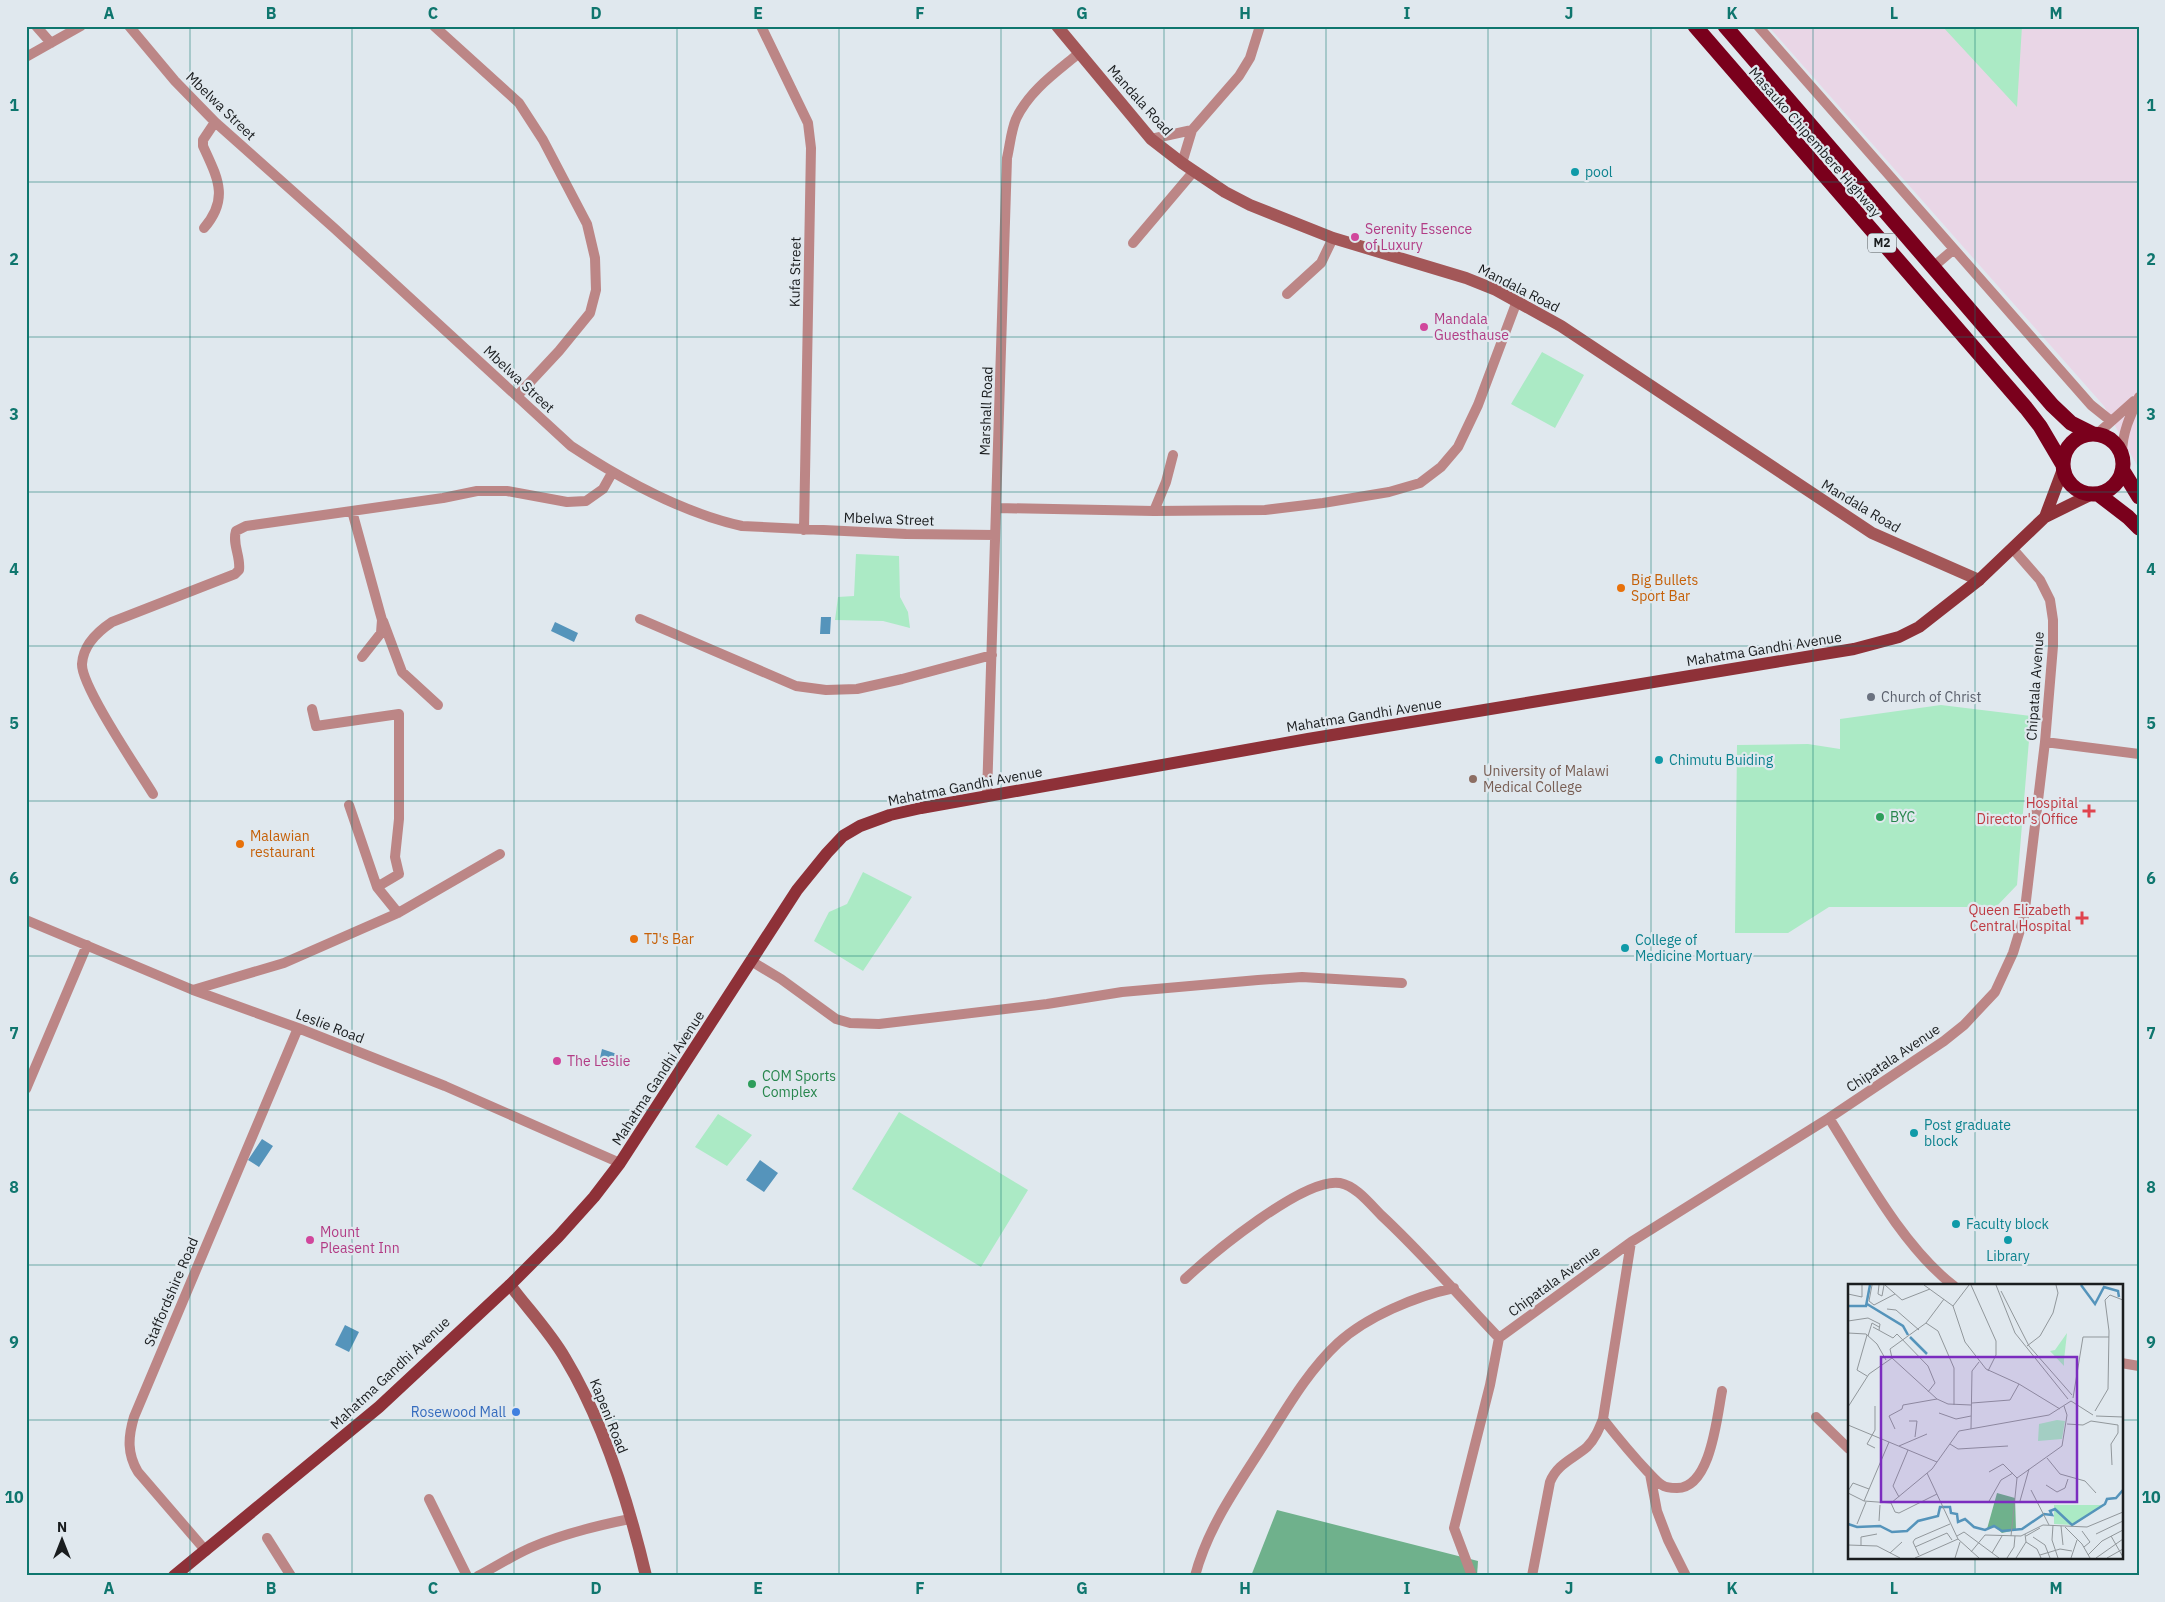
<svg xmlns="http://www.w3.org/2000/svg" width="2165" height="1602" font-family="'IBM Plex Sans',sans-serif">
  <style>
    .industrial { fill: #e9d6e6 }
    .green { fill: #abeac5 }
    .forest { fill: #6fb18c }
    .water { fill: #5594bb }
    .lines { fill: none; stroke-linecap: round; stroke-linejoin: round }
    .street { stroke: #bc8686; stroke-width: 10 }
    .secondary { stroke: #a35758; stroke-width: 12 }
    .primary { stroke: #8e3138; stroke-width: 12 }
    .highway { stroke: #7a001c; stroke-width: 15 }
    .grid { fill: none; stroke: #0f766e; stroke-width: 1; stroke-opacity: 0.55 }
    .culture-dot { fill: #0f9aa8; stroke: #e0e8ee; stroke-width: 2 }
    .hotel-dot { fill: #d1479c; stroke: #e0e8ee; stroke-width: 2 }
    .food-dot { fill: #e8710a; stroke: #e0e8ee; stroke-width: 2 }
    .worship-dot { fill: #6b7280; stroke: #e0e8ee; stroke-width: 2 }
    .education-dot { fill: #8d6e63; stroke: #e0e8ee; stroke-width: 2 }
    .health-dot { fill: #e0444e; stroke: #e0e8ee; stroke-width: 2 }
    .leisure-dot { fill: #2e9e5b; stroke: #e0e8ee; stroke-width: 2 }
    .shop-dot { fill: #3f7fe0; stroke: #e0e8ee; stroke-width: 2 }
    .labels { text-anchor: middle; stroke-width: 4.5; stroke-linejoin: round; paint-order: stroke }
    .shield { fill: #e0e8ee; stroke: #555a5d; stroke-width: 1 }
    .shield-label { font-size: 12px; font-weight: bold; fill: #1a1d1f }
    .street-label { font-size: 14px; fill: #1a1d1f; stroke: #e0e8ee }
    .culture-label { font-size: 14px; fill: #0d838f; stroke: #e0e8ee; text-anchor: start }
    .hotel-label { font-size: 14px; fill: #b23c85; stroke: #e0e8ee; text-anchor: start }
    .food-label { font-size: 14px; fill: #c56008; stroke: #e0e8ee; text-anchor: start }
    .worship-label { font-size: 14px; fill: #5b616d; stroke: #e0e8ee; text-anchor: start }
    .education-label { font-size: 14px; fill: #785e54; stroke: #e0e8ee; text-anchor: start }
    .health-label { font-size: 14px; fill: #be3a42; stroke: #e0e8ee; text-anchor: end }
    .leisure-label { font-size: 14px; fill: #27864d; stroke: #e0e8ee; text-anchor: start }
    .shop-label { font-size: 14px; fill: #366cbe; stroke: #e0e8ee; text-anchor: end }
    .inset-river { fill: none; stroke: #5594bb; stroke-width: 2.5 }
    .inset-road { fill: none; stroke: #91979b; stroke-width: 1 }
    .view { fill: #7b2cbf; fill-opacity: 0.15; stroke: #7b2cbf; stroke-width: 2.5 }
    .inset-edge { fill: none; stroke: #1a1d1f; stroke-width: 2.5 }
    .neatline { fill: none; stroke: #0f766e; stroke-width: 2 }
    .grid-label { font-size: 16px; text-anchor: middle; font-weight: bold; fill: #0f766e }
  </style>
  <rect width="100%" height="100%" fill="#e0e8ee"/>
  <path class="industrial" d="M1768 26H2139V469L2104 406Z"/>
  <path class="green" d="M1942 26H2022L2017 107Z
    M1542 352 1584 375 1555 428 1511 404Z
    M856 554 899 556 900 597 908 612 910 628 883 621 835 620 838 597 854 596Z
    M1941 705 2031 716 2017 885 1996 907H1829L1788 933H1735L1737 745 1808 744 1840 749V719Z
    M863 872 912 897 863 971 814 941 829 912 847 904Z
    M899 1112 1028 1190 981 1267 852 1189Z
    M718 1114 752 1135 727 1166 695 1147Z"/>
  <path class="forest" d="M1277 1510 1478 1561 1477 1576H1251Z"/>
  <path class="water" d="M821 617H831L830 634H820Z
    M555 622 578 633 574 642 551 631Z
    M602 1049 620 1055 617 1063 600 1058Z
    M262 1139 273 1146 259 1167 248 1160Z
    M760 1160 778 1173 764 1192 746 1180Z
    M345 1325 359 1332 349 1352 335 1345Z"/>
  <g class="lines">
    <path class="street" d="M36 26 51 43
      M129 26 175 81 215 122 334 228 571 446C621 479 683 513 742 526L906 534 995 535
      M434 26 519 103 543 140 587 224 595 258 596 290 590 313 559 351 517 396
      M761 26 808 123 811 148 804 530
      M1758 26 2091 405 2111 421
      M26 57 81 26
      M1151 139 1192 130
      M1182 163 1192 130 1239 76 1250 58 1260 26
      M204 228C230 198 217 177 203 146V140L215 122
      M1133 243 1194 171
      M1933 267 1954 249
      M1287 294 1321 263 1333 238
      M2097 434 2134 401
      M2122 454C2122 433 2130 416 2139 397
      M997 508 1154 511 1265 510 1323 503 1389 492 1420 483 1441 467 1458 447 1478 405 1517 301
      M352 511 382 620 381 633 362 657
      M1154 511 1166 482 1173 455
      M640 619 796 686 826 690 857 689 902 679 992 655
      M383 621 402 672 438 705
      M312 709 316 726 399 714V819L395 857 399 874 377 887
      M2045 742 2139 754
      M153 794C139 771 81 686 82 664 83 645 97 632 112 622L235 574 239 570C241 557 232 544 236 531L246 526 443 498 477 491H507L567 502 586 501 603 489 612 473
      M987 795 1007 158C1010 145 1011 131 1016 119 1029 91 1055 73 1078 54
      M349 805 377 887 398 913
      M26 920 193 990 298 1028 445 1086 620 1163
      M751 961 781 979 836 1019 850 1023 879 1024 1047 1004 1122 992 1258 980 1302 977 1402 983
      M193 990 284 963 398 913 500 854
      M26 1089 87 945
      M1829 1118C1863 1172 1903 1247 1954 1286
      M1185 1279C1212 1254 1304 1177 1340 1183 1356 1186 1370 1204 1381 1215 1423 1254 1460 1297 1499 1338
      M2121 1363 2139 1366
      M1816 1417 1849 1449
      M1603 1419C1618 1438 1632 1455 1648 1472 1652 1476 1657 1482 1662 1485 1666 1488 1672 1488 1677 1488 1711 1488 1717 1416 1722 1391
      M1650 1474 1657 1511 1668 1540 1686 1576
      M429 1499 467 1576
      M267 1538 291 1576
      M206 1551 138 1472C127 1454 128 1437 134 1417L298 1028
      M478 1576C495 1567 512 1556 530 1548 562 1534 595 1526 630 1519
      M1195 1576C1208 1526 1239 1484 1266 1441 1287 1408 1308 1371 1338 1343 1366 1317 1416 1296 1454 1288
      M1472 1576 1454 1528 1490 1385 1499 1338 1631 1242 1829 1118 1944 1041 1964 1025 1995 992 2013 953 2024 917 2045 742 2053 646V620L2050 600 2040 580 2012 548
      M1532 1576 1550 1482C1557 1464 1573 1459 1587 1447 1595 1439 1599 1429 1603 1419L1631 1242"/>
    <path class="secondary" d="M1057 26 1151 139 1182 163 1225 192 1250 205 1333 238 1466 278 1496 290 1561 326 1872 533 1979 580
      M510 1285C528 1309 550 1332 565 1358 603 1421 629 1504 646 1576"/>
    <path class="primary" d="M2045 517 2063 469
      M174 1576 379 1407 510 1285 558 1237 594 1197 620 1163 797 890 827 853 843 836 860 826 890 815 921 808 1308 739 1854 649 1899 637 1919 627 1979 580 2045 517 2092 494"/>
    <path class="highway" d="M1695 26 2026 408 2040 426 2063 465
      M1725 26 2052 405 2071 423 2093 434
      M2063 464a30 30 0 1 1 60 0a30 30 0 1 1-60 0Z
      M2123 471 2139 497
      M2098 494 2128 517 2139 528"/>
  </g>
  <path class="grid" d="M190 26V1576M352 26V1576M514 26V1576M677 26V1576M839 26V1576M1001 26V1576M1164 26V1576M1326 26V1576M1488 26V1576M1651 26V1576M1813 26V1576M1975 26V1286M26 182H2139M26 337H2139M26 492H2139M26 646H2139M26 801H2139M26 956H2139M26 1110H2139M26 1265H2139M26 1420H1849M2121 1420H2139M1975 1558V1576"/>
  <g class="culture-dot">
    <circle cx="1575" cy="172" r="5"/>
    <circle cx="1659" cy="760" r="5"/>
    <circle cx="1625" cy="948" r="5"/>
    <circle cx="1914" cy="1133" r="5"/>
    <circle cx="1956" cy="1224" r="5"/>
    <circle cx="2008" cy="1240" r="5"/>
  </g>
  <g class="hotel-dot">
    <circle cx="1355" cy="237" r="5"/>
    <circle cx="1424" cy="327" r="5"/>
    <circle cx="557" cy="1061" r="5"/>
    <circle cx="310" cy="1240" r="5"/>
  </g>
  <g class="food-dot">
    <circle cx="1621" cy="588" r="5"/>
    <circle cx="240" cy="844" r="5"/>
    <circle cx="634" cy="939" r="5"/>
  </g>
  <circle class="worship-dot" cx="1871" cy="697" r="5"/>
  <circle class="education-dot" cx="1473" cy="779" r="5"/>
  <g class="health-dot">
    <path d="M2086.5 803.5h5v5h5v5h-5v5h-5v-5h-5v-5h5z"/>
    <path d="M2079.5 910.5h5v5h5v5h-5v5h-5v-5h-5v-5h5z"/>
  </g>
  <g class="leisure-dot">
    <circle cx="1880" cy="817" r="5"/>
    <circle cx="752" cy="1084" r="5"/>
  </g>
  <circle class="shop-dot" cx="516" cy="1412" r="5"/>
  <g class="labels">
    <rect class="shield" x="1868" y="233.5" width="28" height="19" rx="4"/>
    <g class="shield-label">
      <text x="1882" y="247">M2</text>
    </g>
    <g class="street-label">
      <text transform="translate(1140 100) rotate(48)" y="5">Mandala Road</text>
      <text transform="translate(221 106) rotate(44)" y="5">Mbelwa Street</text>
      <text transform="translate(1815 142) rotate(49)" y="5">Masauko Chipembere Highway</text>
      <text transform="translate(795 272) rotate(-89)" y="5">Kufa Street</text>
      <text transform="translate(1519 288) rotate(27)" y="5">Mandala Road</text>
      <text transform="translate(519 379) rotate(43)" y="5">Mbelwa Street</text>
      <text transform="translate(986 411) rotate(-88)" y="5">Marshall Road</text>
      <text transform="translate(1861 506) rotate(31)" y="5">Mandala Road</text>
      <text transform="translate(889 519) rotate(2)" y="5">Mbelwa Street</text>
      <text transform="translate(1764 649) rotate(-9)" y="5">Mahatma Gandhi Avenue</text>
      <text transform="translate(2035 686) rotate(-86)" y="5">Chipatala Avenue</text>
      <text transform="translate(1364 715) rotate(-9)" y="5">Mahatma Gandhi Avenue</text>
      <text transform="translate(965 786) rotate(-11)" y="5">Mahatma Gandhi Avenue</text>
      <text transform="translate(330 1026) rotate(21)" y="5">Leslie Road</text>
      <text transform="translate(1893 1058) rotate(-34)" y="5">Chipatala Avenue</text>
      <text transform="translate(658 1078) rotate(-57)" y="5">Mahatma Gandhi Avenue</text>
      <text transform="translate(1554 1281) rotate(-36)" y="5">Chipatala Avenue</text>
      <text transform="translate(171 1292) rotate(-67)" y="5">Staffordshire Road</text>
      <text transform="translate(390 1373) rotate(-43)" y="5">Mahatma Gandhi Avenue</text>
      <text transform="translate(609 1416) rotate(68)" y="5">Kapeni Road</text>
    </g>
    <g class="culture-label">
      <text x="1585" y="177">pool</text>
      <text x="1669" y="765">Chimutu Buiding</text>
      <text x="1635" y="945">College of<tspan x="1635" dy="16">Medicine Mortuary</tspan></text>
      <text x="1924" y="1130">Post graduate<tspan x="1924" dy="16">block</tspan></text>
      <text x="1966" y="1229">Faculty block</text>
      <text x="2008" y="1261" text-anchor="middle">Library</text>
    </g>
    <g class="hotel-label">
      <text x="1365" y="234">Serenity Essence<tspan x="1365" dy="16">of Luxury</tspan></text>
      <text x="1434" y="324">Mandala<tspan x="1434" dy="16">Guesthause</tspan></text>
      <text x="567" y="1066">The Leslie</text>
      <text x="320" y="1237">Mount<tspan x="320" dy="16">Pleasent Inn</tspan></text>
    </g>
    <g class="food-label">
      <text x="1631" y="585">Big Bullets<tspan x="1631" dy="16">Sport Bar</tspan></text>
      <text x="250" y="841">Malawian<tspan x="250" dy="16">restaurant</tspan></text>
      <text x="644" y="944">TJ's Bar</text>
    </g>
    <g class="worship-label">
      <text x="1881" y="702">Church of Christ</text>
    </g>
    <g class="education-label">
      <text x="1483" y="776">University of Malawi<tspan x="1483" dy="16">Medical College</tspan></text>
    </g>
    <g class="health-label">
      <text x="2078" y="808">Hospital<tspan x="2078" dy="16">Director's Office</tspan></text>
      <text x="2071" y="915">Queen Elizabeth<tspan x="2071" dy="16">Central Hospital</tspan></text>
    </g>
    <g class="leisure-label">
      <text x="1890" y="822">BYC</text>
      <text x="762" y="1081">COM Sports<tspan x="762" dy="16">Complex</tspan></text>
    </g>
    <g class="shop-label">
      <text x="506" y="1417">Rosewood Mall</text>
    </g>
  </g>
  <g transform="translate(1848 1284)">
    <rect width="275" height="275" fill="#e0e8ee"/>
    <path d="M219 49 216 76V82L202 67 207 66ZM209 136 217 137 214 155 190 157 191 140ZM206 221H257L226 241 206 240Z" fill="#abeac5"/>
    <path d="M149 209 167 214 168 246 154 249 147 243 139 245Z" fill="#6fb18c"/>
    <path class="inset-river" d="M233 1 247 20 256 3 270 7 271 13M19 20 55 42 60 51M0 22H18L22 1M62 53 79 70M0 240 9 243 32 242 44 248 59 247 70 237 90 232 92 223H102L103 229 109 230 110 238 117 235 126 243 137 246 146 242 154 247 174 245 196 230 204 231 202 227 207 225 224 241 257 220 259 215 268 214 275 206"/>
    <path class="inset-road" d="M24 1 21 17 26 21 47 10M31 1 30 10 34 12 36 1M37 1 54 16 82 5M76 1 105 22M123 1 148 57V71L140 87M148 1 167 49 220 115M153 7 181 62 224 111M0 10 14 13V1M96 15 78 39 90 47 106 84V121M105 22 117 58 138 85 171 100 212 125M105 22 121 1M39 25 48 26 71 46M0 37 20 34 32 40 31 46M78 39 42 65 44 74 89 115 100 120 123 121M25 43 45 54 49 50 80 82 87 99 80 108M0 49 18 50 29 60 38 76M20 52 24 39 31 43M179 62 192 52 205 29 210 9 208 1M19 92 9 86 19 51M225 114 235 53H261M223 117 245 131M124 119 162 116 171 100M27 122V146L19 160 27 164M0 123 21 90 44 74M247 127 260 105 261 47 257 16 262 11 275 16M91 129 108 135 123 132M248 132 275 133M61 137H69L67 153M219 140 235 141 243 137 270 141V149L263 160 264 181M0 141 89 178M47 145 41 132 54 125 55 121 89 115M123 145 124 87 131 78M102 160 110 165 160 162M51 162 79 150M199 174 212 190 237 197 248 209M141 188 155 180 169 194M79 189 110 255 131 274M198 201 209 208 217 204 220 195M183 206 201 241M0 207 5 199 21 205M0 209 16 217 43 219 84 185 111 147 201 131 223 117M51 213 45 202 60 166M16 217 41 158M172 217 181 185M43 219 47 228 51 229 89 210M140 219 153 196 165 189M31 237 32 221M9 240 18 218M205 241 204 256 210 274M213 242 215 261M217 243 234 260 242 274M234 247 242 258 236 263M248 250 275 237M109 252 116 248 151 274M163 252 169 194 214 162 219 131 216 122M178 252 192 244M263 252 275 273M185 253 197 261 202 274M178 258 189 265 193 274M0 261 29 262 52 274M13 262V253L29 250M67 263 99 249 104 256M123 268 137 251 173 252 195 241 239 243 275 228M42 269 54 258M144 269 154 252M71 271 65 258 67 255 102 240M192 271 212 265 224 267M240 271 254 257 275 246M67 274 110 255M107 274 112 258M159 274 166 263 167 252M168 274 178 258 177 250M223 274 229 256M248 274 275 255M259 274 275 265"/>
    <path class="view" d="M33 73H229V218H33Z"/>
    <rect width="275" height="275" class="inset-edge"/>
  </g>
  <rect width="2165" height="1602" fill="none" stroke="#e0e8ee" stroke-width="55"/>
  <g transform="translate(62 1540)" stroke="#e0e8ee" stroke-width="4" paint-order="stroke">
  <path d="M0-4L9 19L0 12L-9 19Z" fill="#1a1d1f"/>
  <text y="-8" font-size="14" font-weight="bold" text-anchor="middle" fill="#1a1d1f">N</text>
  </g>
  <rect x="28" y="28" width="2110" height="1546" class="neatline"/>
  <g class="grid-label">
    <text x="109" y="19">A</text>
    <text x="271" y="19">B</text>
    <text x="433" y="19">C</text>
    <text x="596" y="19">D</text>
    <text x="758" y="19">E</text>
    <text x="920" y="19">F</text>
    <text x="1082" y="19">G</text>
    <text x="1245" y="19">H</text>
    <text x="1407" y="19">I</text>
    <text x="1569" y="19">J</text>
    <text x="1732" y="19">K</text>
    <text x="1894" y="19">L</text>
    <text x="2056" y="19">M</text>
    <text x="14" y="111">1</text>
    <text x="2151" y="111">1</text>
    <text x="14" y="265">2</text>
    <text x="2151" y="265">2</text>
    <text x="14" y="420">3</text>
    <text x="2151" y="420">3</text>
    <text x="14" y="575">4</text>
    <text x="2151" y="575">4</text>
    <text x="14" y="729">5</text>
    <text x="2151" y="729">5</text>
    <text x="14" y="884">6</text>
    <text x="2151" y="884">6</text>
    <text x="14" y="1039">7</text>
    <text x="2151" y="1039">7</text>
    <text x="14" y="1193">8</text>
    <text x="2151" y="1193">8</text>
    <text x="14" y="1348">9</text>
    <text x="2151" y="1348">9</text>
    <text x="14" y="1503">10</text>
    <text x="2151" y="1503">10</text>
    <text x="109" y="1594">A</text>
    <text x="271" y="1594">B</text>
    <text x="433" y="1594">C</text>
    <text x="596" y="1594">D</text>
    <text x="758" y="1594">E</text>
    <text x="920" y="1594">F</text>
    <text x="1082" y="1594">G</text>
    <text x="1245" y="1594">H</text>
    <text x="1407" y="1594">I</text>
    <text x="1569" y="1594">J</text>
    <text x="1732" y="1594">K</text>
    <text x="1894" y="1594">L</text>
    <text x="2056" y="1594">M</text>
  </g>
</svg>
